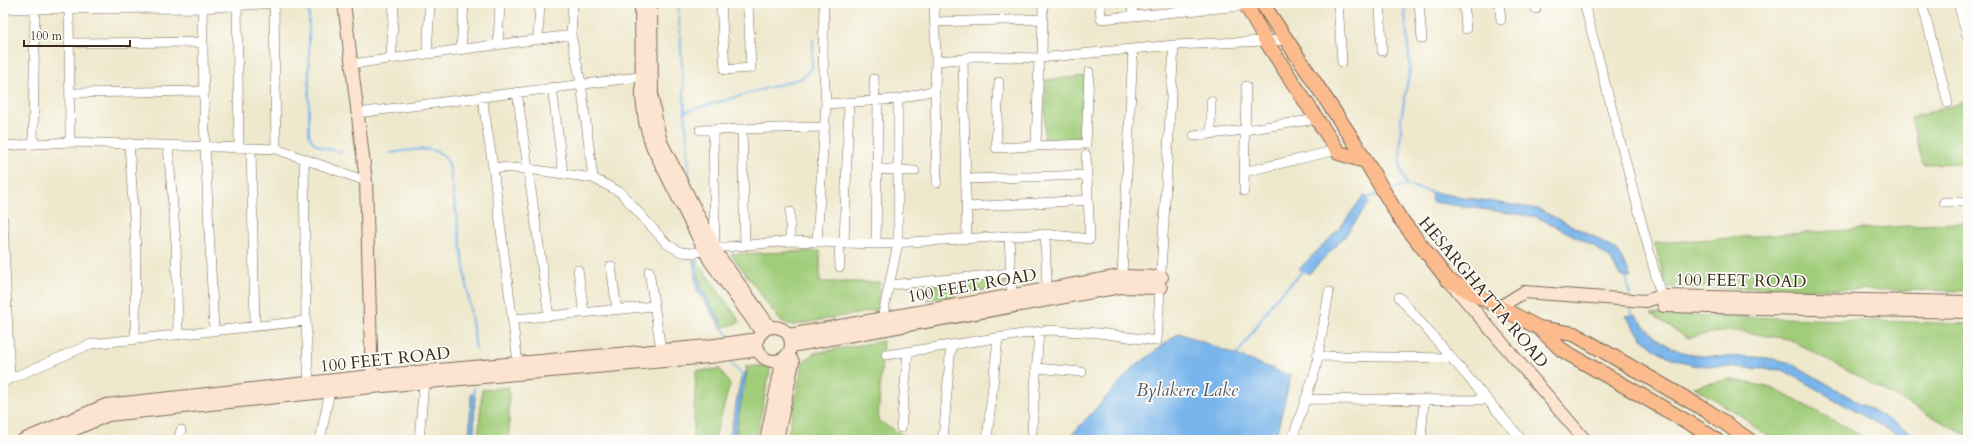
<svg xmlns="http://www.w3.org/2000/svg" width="1971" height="443" font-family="Cardo,serif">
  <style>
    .green { fill: #a1cd7a; stroke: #6e7c4c }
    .water { fill: #79b5eb; stroke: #5a7084 }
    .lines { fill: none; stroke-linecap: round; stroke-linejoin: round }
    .stream { stroke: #79b5eb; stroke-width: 2 }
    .street-casing { stroke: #7a6c5b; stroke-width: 10 }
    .secondary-casing { stroke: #7a6c5b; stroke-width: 14 }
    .primary-casing { stroke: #7a6c5b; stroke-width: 16 }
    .street { stroke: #fff; stroke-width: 9 }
    .secondary { stroke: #fde4d1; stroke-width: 12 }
    .primary { stroke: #fbbb8d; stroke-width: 14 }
    .labels { text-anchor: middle; stroke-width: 3.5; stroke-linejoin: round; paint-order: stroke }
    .street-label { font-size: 17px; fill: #3b2a1e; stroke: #fdfcf7 }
    .water-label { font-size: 18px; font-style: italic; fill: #515b66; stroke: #fdfcf7 }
  </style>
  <rect width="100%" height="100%" fill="#fdfcf7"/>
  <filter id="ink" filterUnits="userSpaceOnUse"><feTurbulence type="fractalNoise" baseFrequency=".025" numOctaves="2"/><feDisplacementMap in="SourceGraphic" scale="8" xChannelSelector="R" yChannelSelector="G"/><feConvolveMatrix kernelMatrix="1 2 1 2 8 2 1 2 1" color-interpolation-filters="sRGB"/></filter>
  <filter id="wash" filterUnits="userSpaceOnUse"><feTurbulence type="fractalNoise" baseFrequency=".012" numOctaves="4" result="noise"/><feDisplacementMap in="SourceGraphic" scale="16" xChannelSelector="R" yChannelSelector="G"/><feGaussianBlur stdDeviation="0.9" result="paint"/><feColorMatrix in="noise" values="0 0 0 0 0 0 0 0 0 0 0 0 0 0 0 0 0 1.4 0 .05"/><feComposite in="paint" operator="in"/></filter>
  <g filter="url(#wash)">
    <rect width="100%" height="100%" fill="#eee8cc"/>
    <path class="green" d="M1087 76 1083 140 1044 143 1046 80Z
      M1968 101V163L1923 164 1911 118Z
      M1968 222V291L1666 287 1655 243Z
      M820 251V282H880L877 310 794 325 787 324 779 319 731 254Z
      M696 259 740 322 724 327 701 288Z
      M1005 276 1006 286 927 300 930 285Z
      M1651 314 1968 324V438L1964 434 1789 339 1728 330 1687 338Z
      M883 341 878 421 911 440H787L803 362 814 353Z
      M771 365 756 440H734L747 370 745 367Z
      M720 369 730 385 714 440H693L696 371Z
      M1729 379 1772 388 1850 429 1867 440H1773L1743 417 1694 387Z
      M509 387V440H478L482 390Z"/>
    <path class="water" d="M1431 192 1538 209 1595 237 1619 253 1631 277 1620 276 1611 259 1592 245 1537 217 1432 202Z
      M1364 195 1370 202 1345 236 1309 274 1299 269 1339 229Z
      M692 256 696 259 701 288 724 327 722 329 697 289Z
      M1636 315C1683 381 1731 343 1793 364L1923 440H1906L1783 370 1692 365 1674 359 1658 351 1643 339 1625 316Z
      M1179 333 1291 376 1275 440H1067L1133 368Z
      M747 370 734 440H729L741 378Z
      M471 394H475L474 440H469Z"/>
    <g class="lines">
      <path class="stream" d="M309 3V134C313 149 329 149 342 152
        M678 3 690 187
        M1404 3 1410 68 1401 119 1400 164 1406 185
        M684 112 802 78 812 68 813 40
        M390 153C410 151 439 141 449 164L476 349
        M1390 190 1406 185 1434 193
        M1366 199 1378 194
        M1626 275 1630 296
        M1631 305 1632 316
        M722 326 727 333 728 339
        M1237 355 1274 300 1304 270
        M730 359V362L743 375V377
        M474 396V388"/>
    </g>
  </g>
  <g filter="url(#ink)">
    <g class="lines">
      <g class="street-casing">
        <path id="street" d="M202 3 205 146 214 331
          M237 3 239 148
          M274 3 276 149
          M721 3 725 70 751 68 748 3
          M934 3 936 61
          M1100 3 1101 19 1263 4
          M1132 3 1133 16
          M1338 3 1342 62
          M1380 3 1382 51
          M1419 3 1422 39
          M1464 3 1466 29
          M1499 3 1501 20
          M1535 3 1536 9
          M1584 3 1661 296
          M1922 3 1948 103
          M1958 3 1968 40
          M69 4 70 142
          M3 9 202 8 274 3
          M935 22 1043 19
          M538 39 540 3
          M69 43 203 42
          M498 44 500 3
          M461 49 464 3
          M427 54 430 3
          M1042 58 1043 3
          M391 59 394 3
          M963 59 967 239
          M351 64 571 35
          M874 79 875 101
          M999 82 996 148 1036 146 1039 58
          M552 87 563 173
          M935 90 937 183
          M70 93 204 91
          M482 96 493 167 518 363
          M1211 101V134
          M826 104 898 99 935 90 936 61 964 59 971 56 1039 58 1174 45 1286 40
          M357 113 647 76
          M742 129 745 246
          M700 130 822 127
          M713 130 715 246
          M1194 136 1245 130 1317 119
          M129 143 136 248 135 339
          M33 144 35 9
          M168 145 176 243 178 335
          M3 146 70 142 276 149 366 181
          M1036 146 1086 144 1089 72
          M251 148 255 326
          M304 160 306 321 309 388
          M493 167 528 169 593 178 581 83 571 35 573 3
          M877 169 915 171
          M1244 172 1337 150
          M593 178 620 192 667 244 681 252 693 253 715 248 790 241 876 244 1045 234 1090 239 1086 155
          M967 179 1087 175
          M1244 191 1246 86
          M1944 202H1968
          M967 207 1088 200
          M3 220 10 379
          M1045 234 1047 289
          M1009 236 1012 296
          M790 241V212
          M817 241 826 104 823 55 824 3
          M839 244 840 267
          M844 244 849 102
          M876 244 878 100
          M611 266 617 310
          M578 270 584 312
          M649 271 661 350
          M1122 276 1133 49
          M889 285 1011 273
          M1399 297 1522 440
          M549 316 654 306
          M513 319 549 316 517 92
          M882 319 898 243V99
          M886 355 1048 330 1099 333 1157 341 1174 45
          M1317 356 1452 358
          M1036 368 1082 372
          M3 382 91 344 306 321
          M1305 399 1488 400
          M901 428 908 352
          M1032 431 1039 332
          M178 440 181 430
          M320 440 330 391
          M419 440 424 382
          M943 440 951 345
          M987 440 998 338
          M1292 440 1316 368 1329 292
          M1421 440 1424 400"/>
      </g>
      <g class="secondary-casing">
        <path id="secondary" d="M344 3 366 181 372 384
          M641 3 642 98 645 122 652 146 710 261 762 333
          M651 3 652 97 656 120 661 142 719 256 770 327
          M1451 283 1585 440
          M1661 296 1664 306 1968 312
          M1500 307 1524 292 1646 301 1661 296 1968 302
          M757 344a17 17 0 1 1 34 0a17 17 0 1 1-34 0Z
          M789 335 1120 276 1162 277
          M791 346 1121 287 1161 288
          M23 440 106 405 371 376 708 346 758 339
          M50 440 108 415 372 387 709 357 759 350
          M766 440 782 363 780 360
          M777 440 793 362 788 354"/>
      </g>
      <g class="primary-casing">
        <path id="primary" d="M1245 3 1266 41 1339 153 1365 161
          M1262 3 1355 143 1399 217 1448 280 1539 328 1562 350 1698 428 1716 440
          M1539 328 1574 334 1709 412 1749 440"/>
      </g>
      <use href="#street" class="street"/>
      <use href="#secondary" class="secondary"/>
      <use href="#primary" class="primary"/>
    </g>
  </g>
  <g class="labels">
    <g class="street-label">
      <text transform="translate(1741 280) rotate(1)" y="6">100 FEET ROAD</text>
      <text transform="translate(972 285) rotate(-10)" y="6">100 FEET ROAD</text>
      <text transform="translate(1484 292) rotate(50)" y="6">HESARGHATTA ROAD</text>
      <text transform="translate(385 359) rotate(-6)" y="6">100 FEET ROAD</text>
    </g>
    <g class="water-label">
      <text x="1187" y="396">Bylakere Lake</text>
    </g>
  </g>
  <rect width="1971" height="443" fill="none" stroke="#fdfcf7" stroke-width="16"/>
  <path d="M24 40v6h106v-6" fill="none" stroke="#3b2a1e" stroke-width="2"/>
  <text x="30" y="40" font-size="12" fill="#3b2a1e" stroke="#fdfcf7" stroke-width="3" paint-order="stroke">100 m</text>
</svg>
